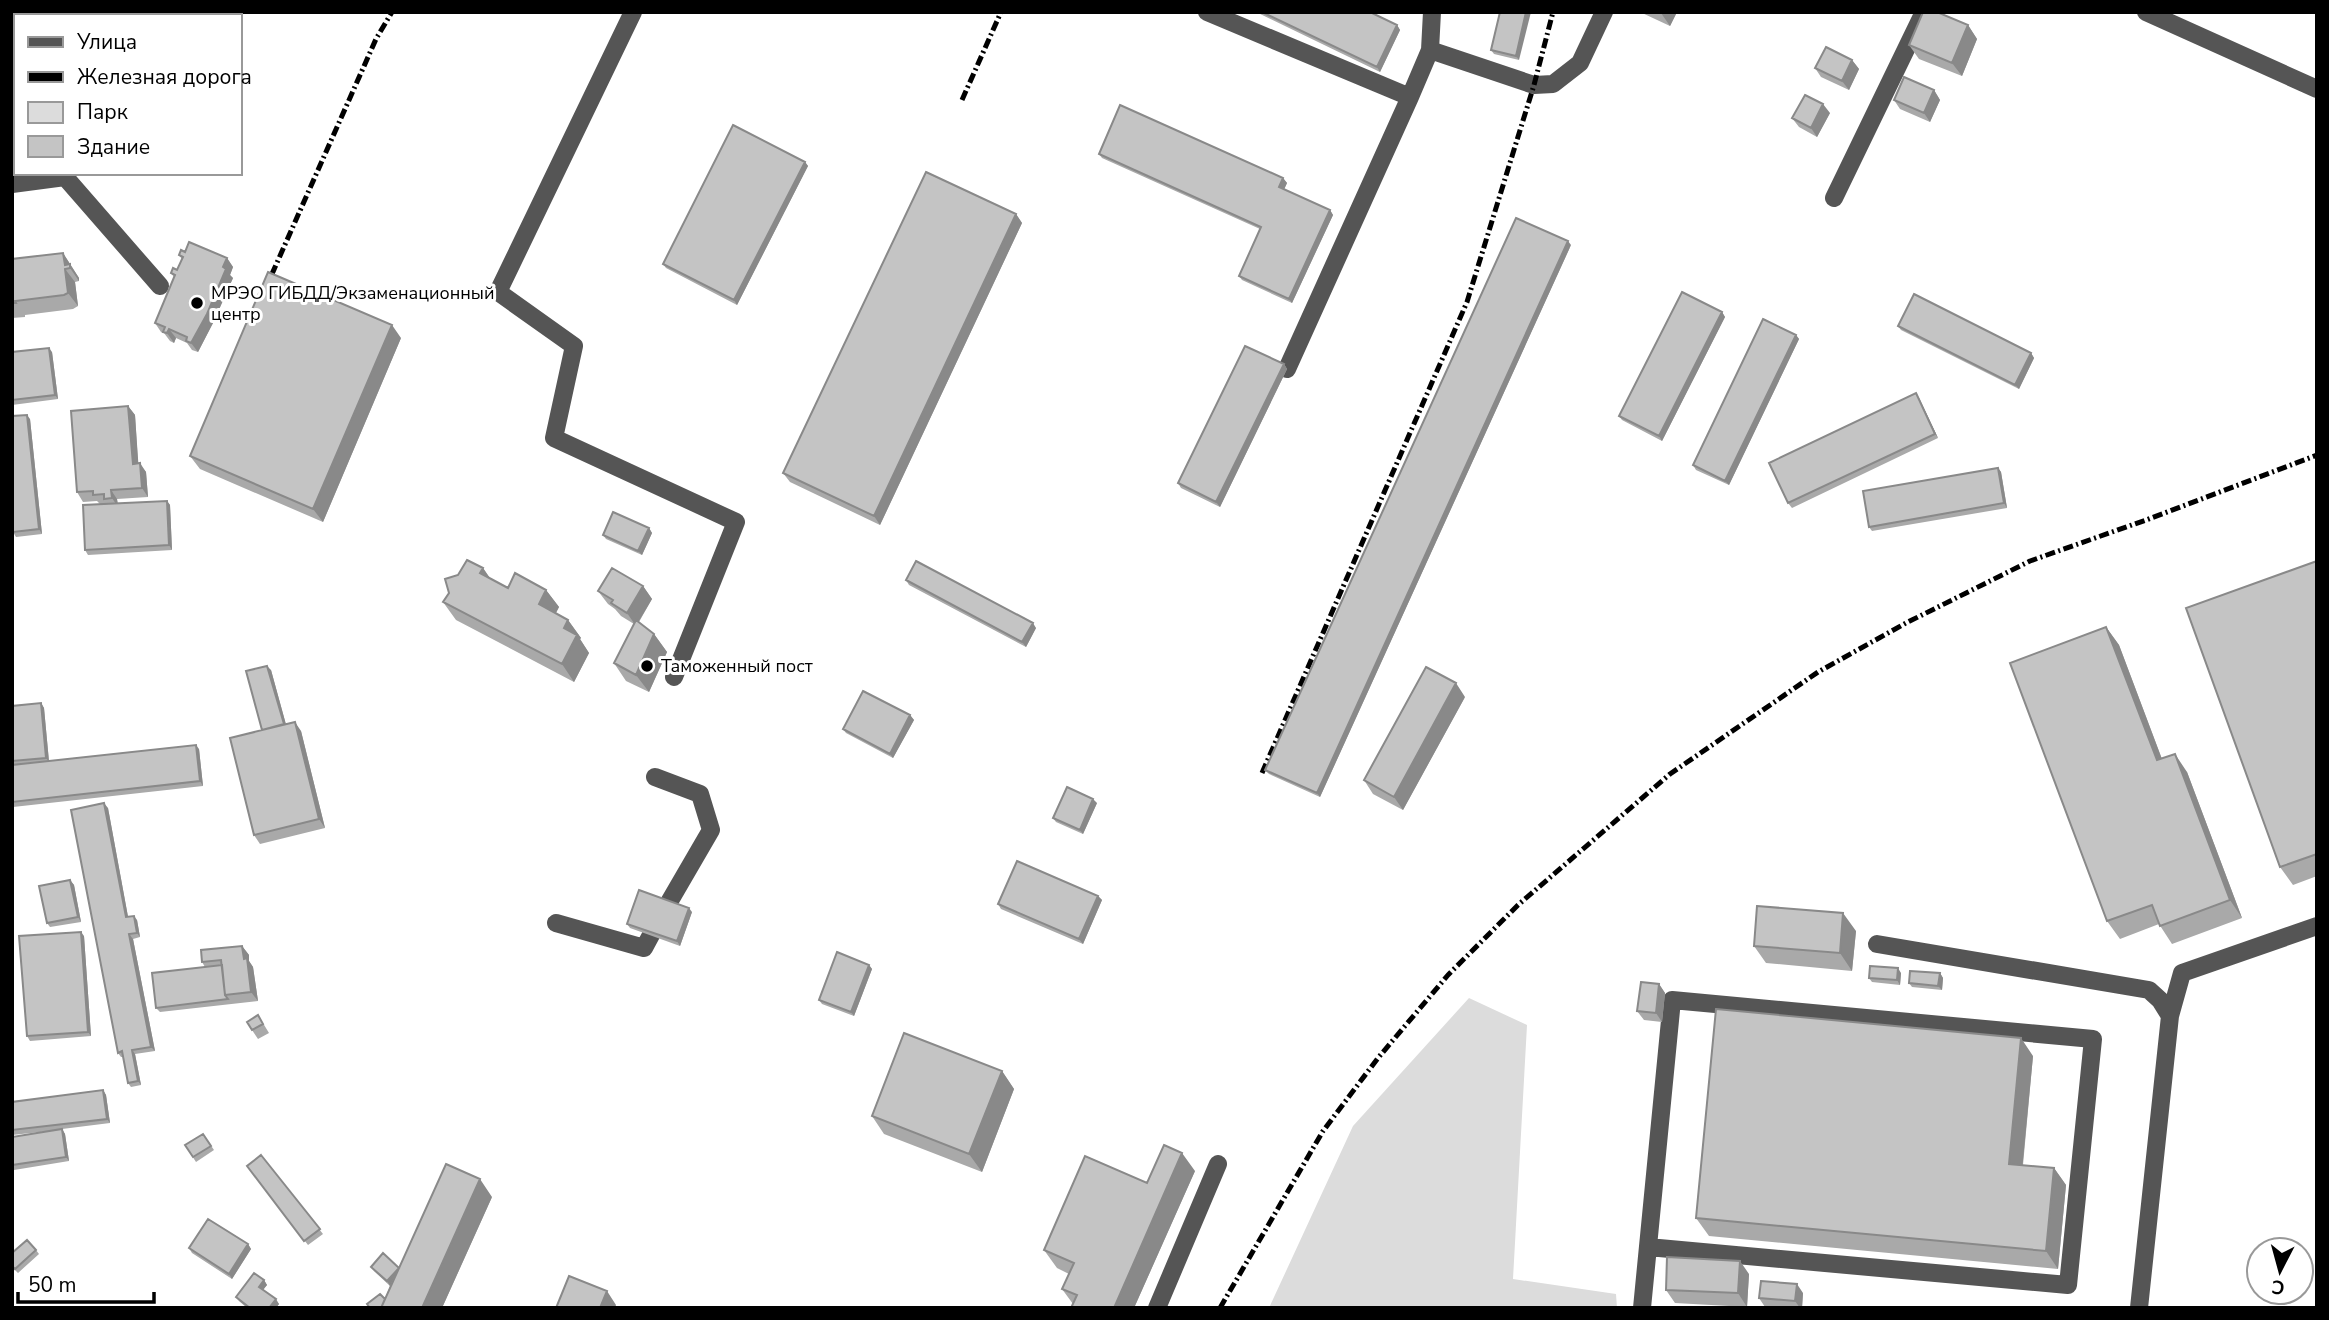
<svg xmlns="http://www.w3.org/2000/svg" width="2329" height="1320" font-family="'Nunito Sans',sans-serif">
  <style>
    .green { fill: #dcdcdc }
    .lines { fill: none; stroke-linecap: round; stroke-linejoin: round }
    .minor { stroke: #555; stroke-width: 18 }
    .rail { stroke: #000; stroke-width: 5; stroke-dasharray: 10 3.5 2 3.5; stroke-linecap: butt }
    .wall { fill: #a9a9a9 }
    .shaded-wall { fill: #898989 }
    .building { fill: #c4c4c4; stroke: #898989; stroke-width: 2 }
    .poi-dot { fill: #000; stroke: #fff; stroke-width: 2.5 }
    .labels { text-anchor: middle; stroke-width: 6; stroke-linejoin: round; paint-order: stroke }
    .poi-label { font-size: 18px; fill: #000; stroke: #fff; text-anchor: start }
  </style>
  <rect width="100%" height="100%" fill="#fff"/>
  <path class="green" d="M1469 998 1527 1025 1513 1279 1616 1294 1617 1308H1269L1353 1126Z"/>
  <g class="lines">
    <path class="minor" d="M633 12 498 292 574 346 554 438 736 522 674 677
      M1207 12 1410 97
      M2146 12 2317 89
      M1430 50 1432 12
      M12 184 65 177 160 286
      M1834 198 1924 12
      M1287 369 1410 97 1430 50 1534 85 1553 84 1580 63 1604 12
      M655 777 700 794 711 830 668 904
      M556 923 644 948 651 935
      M1877 944 2149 990 2160 1000 2170 1016
      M1157 1308 1218 1164
      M1642 1308 1672 1000 2093 1039 2068 1285 1648 1247
      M2139 1308 2170 1016 2182 973 2317 926"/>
    <path class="rail" d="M962 100 1001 12
      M264 292 376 39 392 12
      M1262 773 1467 302 1534 85 1553 12
      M1220 1308 1323 1131 1378 1058 1448 975 1518 905 1670 774 1818 672 1906 623 2030 561 2146 520 2317 455"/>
  </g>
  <path class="wall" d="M1256 12H1370L1397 25 1400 30 1380 72Z
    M1500 12 1519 60 1494 54 1491 50Z
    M1640 12H1677L1670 26Z
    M1968 25 1977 39 1962 76 1919 59 1909 45Z
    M1852 60 1859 69 1849 90 1821 77 1815 68Z
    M1934 90 1940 100 1930 122 1900 109 1894 100Z
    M1830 113 1817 137 1799 127 1792 118Z
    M1099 154 1283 178 1287 183 1284 189 1330 210 1333 215 1292 303 1242 280 1239 276 1260 229 1102 158Z
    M805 162 808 166 737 305 666 268 663 264Z
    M1016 214 1022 223 880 525 790 482 783 473Z
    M1571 245 1320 797 1269 774 1265 770Z
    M185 252 227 258 233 267 230 275 233 278 213 323 198 352 192 350 187 343 176 338 174 343 170 341 164 333 161 332 155 323 174 277 171 273 177 270 182 259 179 255Z
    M63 253 79 278V281L75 282 78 306 73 309 25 315V317L12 318V259Z
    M1722 312 1725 317 1662 441 1622 420 1619 416Z
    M1898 326 2031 353 2034 358 2019 389 1901 330Z
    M1796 335 1799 339 1729 485 1696 470 1693 465Z
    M401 338 323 522 200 469 190 456Z
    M12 352H52L58 399 12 405Z
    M1284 364 1287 369 1220 507 1181 488 1178 483Z
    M1919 398 1938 438 1792 508 1788 503Z
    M128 406 135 415 138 463 146 472 148 497 117 499 118 504 167 501 170 505 172 550 88 555 85 550 108 504H100L97 501 83 502 77 492Z
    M30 419 42 534 16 537 13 532Z
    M1998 468 2001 472 2007 508 1872 531 1869 527Z
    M649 528 652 533 642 555 606 539 603 535Z
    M2317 561V876L2293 885 2280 867Z
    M483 568 490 578 508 588 546 590 559 607 556 613 568 620 581 638 580 639 589 653 574 682 456 620 443 602Z
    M906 580 1036 628 1026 647 909 585Z
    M643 586 652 599 639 622 654 634 667 652 649 692 626 681 614 663 634 624 621 616 615 609 608 604 598 591Z
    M2106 627 2119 645 2162 759 2187 772 2242 918 2172 944 2159 924 2120 939 2107 921Z
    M271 670 286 725 301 731 325 828 260 844 254 835 263 730Z
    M1465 697 1403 810 1373 794 1364 780Z
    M41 703 44 708 49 761 199 749 203 786 13 807 12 806V706Z
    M910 715 914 720 893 758 846 733 843 729Z
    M1097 803 1083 834 1056 822 1053 818Z
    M108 808 128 917 137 920 140 937 133 939 155 1051 135 1054 141 1085 131 1087 128 1083 123 1057H121L118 1053Z
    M70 880 74 885 81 922 50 927 47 923Z
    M1098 896 1102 900 1083 944 1001 909 998 904Z
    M692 912 680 946 630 928 627 924Z
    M1856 931 1852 971 1766 963 1754 946Z
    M84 936 91 1036 30 1041 27 1036Z
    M242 946 249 955V961L253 967 258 1001 160 1012 156 1008 205 967 202 962Z
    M869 965 872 969 854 1016 822 1004 819 1000Z
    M1901 973 1900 985 1872 982 1869 978Z
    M1940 973 1943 978 1942 990 1912 987 1909 983Z
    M1659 984 1665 993 1662 1022 1644 1020 1637 1011Z
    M258 1015 269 1033 258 1039 252 1030Z
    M2033 1056 2023 1165 2054 1168 2066 1185 2058 1269 1709 1236 1696 1218Z
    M1002 1071 1014 1089 982 1172 884 1134 872 1116Z
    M103 1090 106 1095 110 1123 62 1129 65 1134 69 1161 14 1170 12 1167V1137L59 1130 12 1135V1102Z
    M203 1134 214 1150 196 1162 185 1145Z
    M261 1155 323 1234 308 1245 247 1166Z
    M1195 1171 1134 1308H1071L1073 1304 1062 1289 1069 1274 1057 1268 1044 1250 1147 1183Z
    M492 1197 442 1308H369L385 1299 390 1286 374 1271 371 1267 399 1268Z
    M248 1244 251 1249 232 1279 192 1253 189 1248Z
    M36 1250 39 1254 18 1273 12 1267V1253Z
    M1749 1274 1747 1307 1675 1303 1666 1290Z
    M264 1280 267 1285 263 1290 279 1304 276 1308H247L239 1301 236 1297Z
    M1803 1293 1802 1308 1765 1307 1759 1298Z"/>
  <path class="shaded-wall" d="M1526 12H1531L1519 60 1516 56Z
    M1661 12H1677L1670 26 1661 13Z
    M1397 25 1400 30 1380 72 1377 67Z
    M1968 25 1977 39 1962 76 1952 63Z
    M1852 60 1859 69 1849 90 1842 81Z
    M1934 90 1940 100 1930 122 1924 113Z
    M1823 104 1830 113 1817 137 1811 128Z
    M805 162 808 166 737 305 734 300Z
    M1283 178 1287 183 1283 192 1279 187Z
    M1330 210 1333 215 1292 303 1289 299Z
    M1016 214 1022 223 880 525 874 516Z
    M1568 241 1571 245 1320 797 1317 793Z
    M63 253 79 278V281L70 268 65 265Z
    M227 258 233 267 230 275 233 278 213 323 198 352 191 343Z
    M65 269 75 282 78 306 68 293Z
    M1722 312 1725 317 1662 441 1659 436Z
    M392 325 401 338 323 522 313 509Z
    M169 329 176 338 174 343 167 333Z
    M1796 335 1799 339 1729 485 1725 481Z
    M49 348 52 352 58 399 55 395Z
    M2031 353 2034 358 2019 389 2015 385Z
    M1284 364 1287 369 1220 507 1216 502Z
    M1916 393 1919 398 1938 438 1935 434Z
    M128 406 135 415 139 473 133 464Z
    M27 415 30 419 42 534 39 529Z
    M140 463 146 472 148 497 142 488Z
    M1998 468 2001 472 2007 508 2004 503Z
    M111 490 117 499 118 507 112 498Z
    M167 501 170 505 172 550 169 545Z
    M649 528 652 533 642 555 638 551Z
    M483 568 495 586 480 573Z
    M643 586 652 599 636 626 627 613Z
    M546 590 559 607 551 622 539 604Z
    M568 620 581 638 580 639 589 653 574 682 562 664 564 628Z
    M1033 623 1036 628 1026 647 1022 642Z
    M2106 627 2119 645 2169 778 2157 760Z
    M654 634 667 652 649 692 636 675Z
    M267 666 271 670 287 728 284 724Z
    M1456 683 1465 697 1403 810 1394 797Z
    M41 703 44 708 49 762 46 758Z
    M910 715 914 720 893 758 890 754Z
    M295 722 301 731 325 828 319 819Z
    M196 745 199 749 203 786 200 781Z
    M2175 754 2187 772 2242 918 2230 900Z
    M1093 799 1097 803 1083 834 1080 830Z
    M104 803 108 808 129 922 126 917Z
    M70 880 74 885 81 922 78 917Z
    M1098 896 1102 900 1083 944 1079 939Z
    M689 908 692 912 680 946 677 941Z
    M1843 913 1856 931 1852 971 1840 953Z
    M134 916 137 920 140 937 137 933Z
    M81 932 84 936 91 1036 88 1032Z
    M129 934 133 939 155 1051 151 1047Z
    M242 946 249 955V961L253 967 258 1001 251 992 244 959Z
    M869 965 872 969 854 1016 851 1012Z
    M1898 968 1901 973 1900 985 1897 980Z
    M1940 973 1943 978 1942 990 1938 986Z
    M1659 984 1665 993 1662 1022 1656 1013Z
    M2021 1038 2033 1056 2021 1181 2009 1164Z
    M132 1050 135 1054 141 1085 138 1081Z
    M1002 1071 1014 1089 982 1172 969 1154Z
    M103 1090 106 1095 110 1123 107 1119Z
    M62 1129 65 1134 69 1161 66 1157Z
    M1182 1153 1195 1171 1134 1308H1114Z
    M2054 1168 2066 1185 2058 1269 2046 1251Z
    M480 1179 492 1197 442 1308H422Z
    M248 1244 251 1249 232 1279 229 1274Z
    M1740 1261 1749 1274 1747 1307 1738 1293Z
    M399 1268 390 1286 387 1281Z
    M264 1280 267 1285 262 1291 259 1287Z
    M1797 1284 1803 1293 1802 1308H1800L1795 1301Z
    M607 1291 616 1305 615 1308H600Z
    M276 1299 279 1304 276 1308H269Z"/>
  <path class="building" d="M1262 12H1370L1397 25 1377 67Z
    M1500 12H1526L1516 56 1491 50Z
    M1923 12H1937L1968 25 1952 63 1909 45Z
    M1826 47 1852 60 1842 81 1815 68Z
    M1904 77 1934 90 1924 113 1894 100Z
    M1805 95 1823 104 1811 128 1792 118Z
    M1120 105 1283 178 1279 187 1330 210 1289 299 1239 276 1261 227 1099 154Z
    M733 125 805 162 734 300 663 264Z
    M926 172 1016 214 874 516 783 473Z
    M1516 218 1568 241 1317 793 1265 770Z
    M189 242 227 258 223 267 226 269 207 314 191 343 186 341 187 337 169 329 167 333 163 332 165 327 155 323 175 275 171 273 173 268 177 270 183 257 179 255 181 250 185 252Z
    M63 253 65 265 70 264V268L65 269 68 293 64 295 15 301 16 303H12V259Z
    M268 272 392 325 313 509 190 456Z
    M1682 292 1722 312 1659 436 1619 416Z
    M1914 294 2031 353 2015 385 1898 326Z
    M1763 319 1796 335 1725 481 1693 465Z
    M1245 346 1284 364 1216 502 1178 483Z
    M49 348 55 395 12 400V352Z
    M1916 393 1935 434 1788 503 1769 463Z
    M128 406 133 464 140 463 142 488 111 490 112 498 104 499V494L93 495V491L77 492 71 411Z
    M27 415 39 529 13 532 12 416Z
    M1998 468 2004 503 1869 527 1863 491Z
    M167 501 169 545 85 550 83 505Z
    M613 512 649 528 638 551 603 535Z
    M467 560 483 568 480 573 508 588 515 573 546 590 539 604 568 620 564 628 577 635 562 664 443 602 449 593 445 579 458 575Z
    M916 561 1033 623 1022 642 906 580Z
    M2317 561V854L2280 867 2186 608Z
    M612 568 643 586 627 613 611 603 613 600 598 591Z
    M636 620 654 634 636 675 614 663Z
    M2106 627 2157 760 2175 754 2230 900 2160 926 2152 905 2107 921 2010 663Z
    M267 666 284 724 262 730 246 671Z
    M1426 667 1456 683 1394 797 1364 780Z
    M863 691 910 715 890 754 843 729Z
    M41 703 46 758 12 761V706Z
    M295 722 319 819 254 835 230 738Z
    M196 745 200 781 12 802V765Z
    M1067 787 1093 799 1080 830 1053 818Z
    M104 803 126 917 134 916 137 933 129 934 151 1047 132 1050 138 1081 128 1083 122 1051 118 1053 71 810Z
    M1017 861 1098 896 1079 939 998 904Z
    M70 880 78 917 47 923 39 886Z
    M639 890 689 908 677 941 627 924Z
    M1757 906 1843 913 1840 953 1754 946Z
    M81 932 88 1032 27 1036 19 936Z
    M242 946 244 959 247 958 251 992 225 995 221 960 202 962 201 950Z
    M837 952 869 965 851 1012 819 1000Z
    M222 965 225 995 228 999 156 1008 152 973Z
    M1870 966 1898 968 1897 980 1869 978Z
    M1910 971 1940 973 1938 986 1909 983Z
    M1641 982 1659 984 1656 1013 1637 1011Z
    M1716 1009 2021 1038 2009 1164 2054 1168 2046 1251 1696 1218Z
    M258 1015 263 1024 252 1030 247 1022Z
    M904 1033 1002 1071 969 1154 872 1116Z
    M103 1090 107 1119 12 1130V1102Z
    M62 1129 66 1157 12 1165V1137Z
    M203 1134 211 1146 193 1157 185 1145Z
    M1164 1145 1182 1153 1114 1308H1071L1077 1295 1062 1289 1074 1263 1044 1250 1085 1156 1147 1183Z
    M261 1155 320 1229 304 1241 247 1166Z
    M446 1164 480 1179 422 1308H381Z
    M208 1219 248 1244 229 1274 189 1248Z
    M27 1240 36 1250 15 1269 12 1266V1253Z
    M383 1253 399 1268 387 1281 371 1267Z
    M1667 1257 1740 1261 1738 1293 1666 1290Z
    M254 1273 264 1280 259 1287 276 1299 269 1308H250L236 1297Z
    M569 1276 607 1291 600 1308H556Z
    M1761 1281 1797 1284 1795 1301 1759 1298Z
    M380 1294 385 1299 381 1308H370L367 1304Z"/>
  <g class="poi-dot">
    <circle cx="197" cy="303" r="7"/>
    <circle cx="647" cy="666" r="7"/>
  </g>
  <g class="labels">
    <g class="poi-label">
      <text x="211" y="299">МРЭО ГИБДД/Экзаменационный<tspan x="211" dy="21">центр</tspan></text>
      <text x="661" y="672">Таможенный пост</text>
    </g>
  </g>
  <rect width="2329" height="1320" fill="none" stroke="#000000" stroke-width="28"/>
  <rect x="14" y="14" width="228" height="161" fill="#ffffff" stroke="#999999" stroke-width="2"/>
  <rect x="28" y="37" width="35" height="10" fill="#555555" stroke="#999999" stroke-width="2"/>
  <text x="77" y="49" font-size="21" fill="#000000">Улица</text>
  <rect x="28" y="72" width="35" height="10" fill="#000000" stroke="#999999" stroke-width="2"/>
  <text x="77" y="84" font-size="21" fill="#000000">Железная дорога</text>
  <rect x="28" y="102" width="35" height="21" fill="#dcdcdc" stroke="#999999" stroke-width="2"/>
  <text x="77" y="119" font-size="21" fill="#000000">Парк</text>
  <rect x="28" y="136" width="35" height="21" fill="#c4c4c4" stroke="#999999" stroke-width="2"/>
  <text x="77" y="154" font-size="21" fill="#000000">Здание</text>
  <g transform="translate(2280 1271) rotate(186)"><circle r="33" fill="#ffffff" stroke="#999999" stroke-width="2"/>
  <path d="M0-5L12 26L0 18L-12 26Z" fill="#000000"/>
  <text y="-10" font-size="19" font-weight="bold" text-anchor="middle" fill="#000000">С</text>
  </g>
  <path d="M18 1292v10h136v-10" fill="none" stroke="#000000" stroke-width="3.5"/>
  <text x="28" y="1292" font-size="21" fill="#000000" stroke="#ffffff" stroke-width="5" paint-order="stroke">50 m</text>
</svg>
